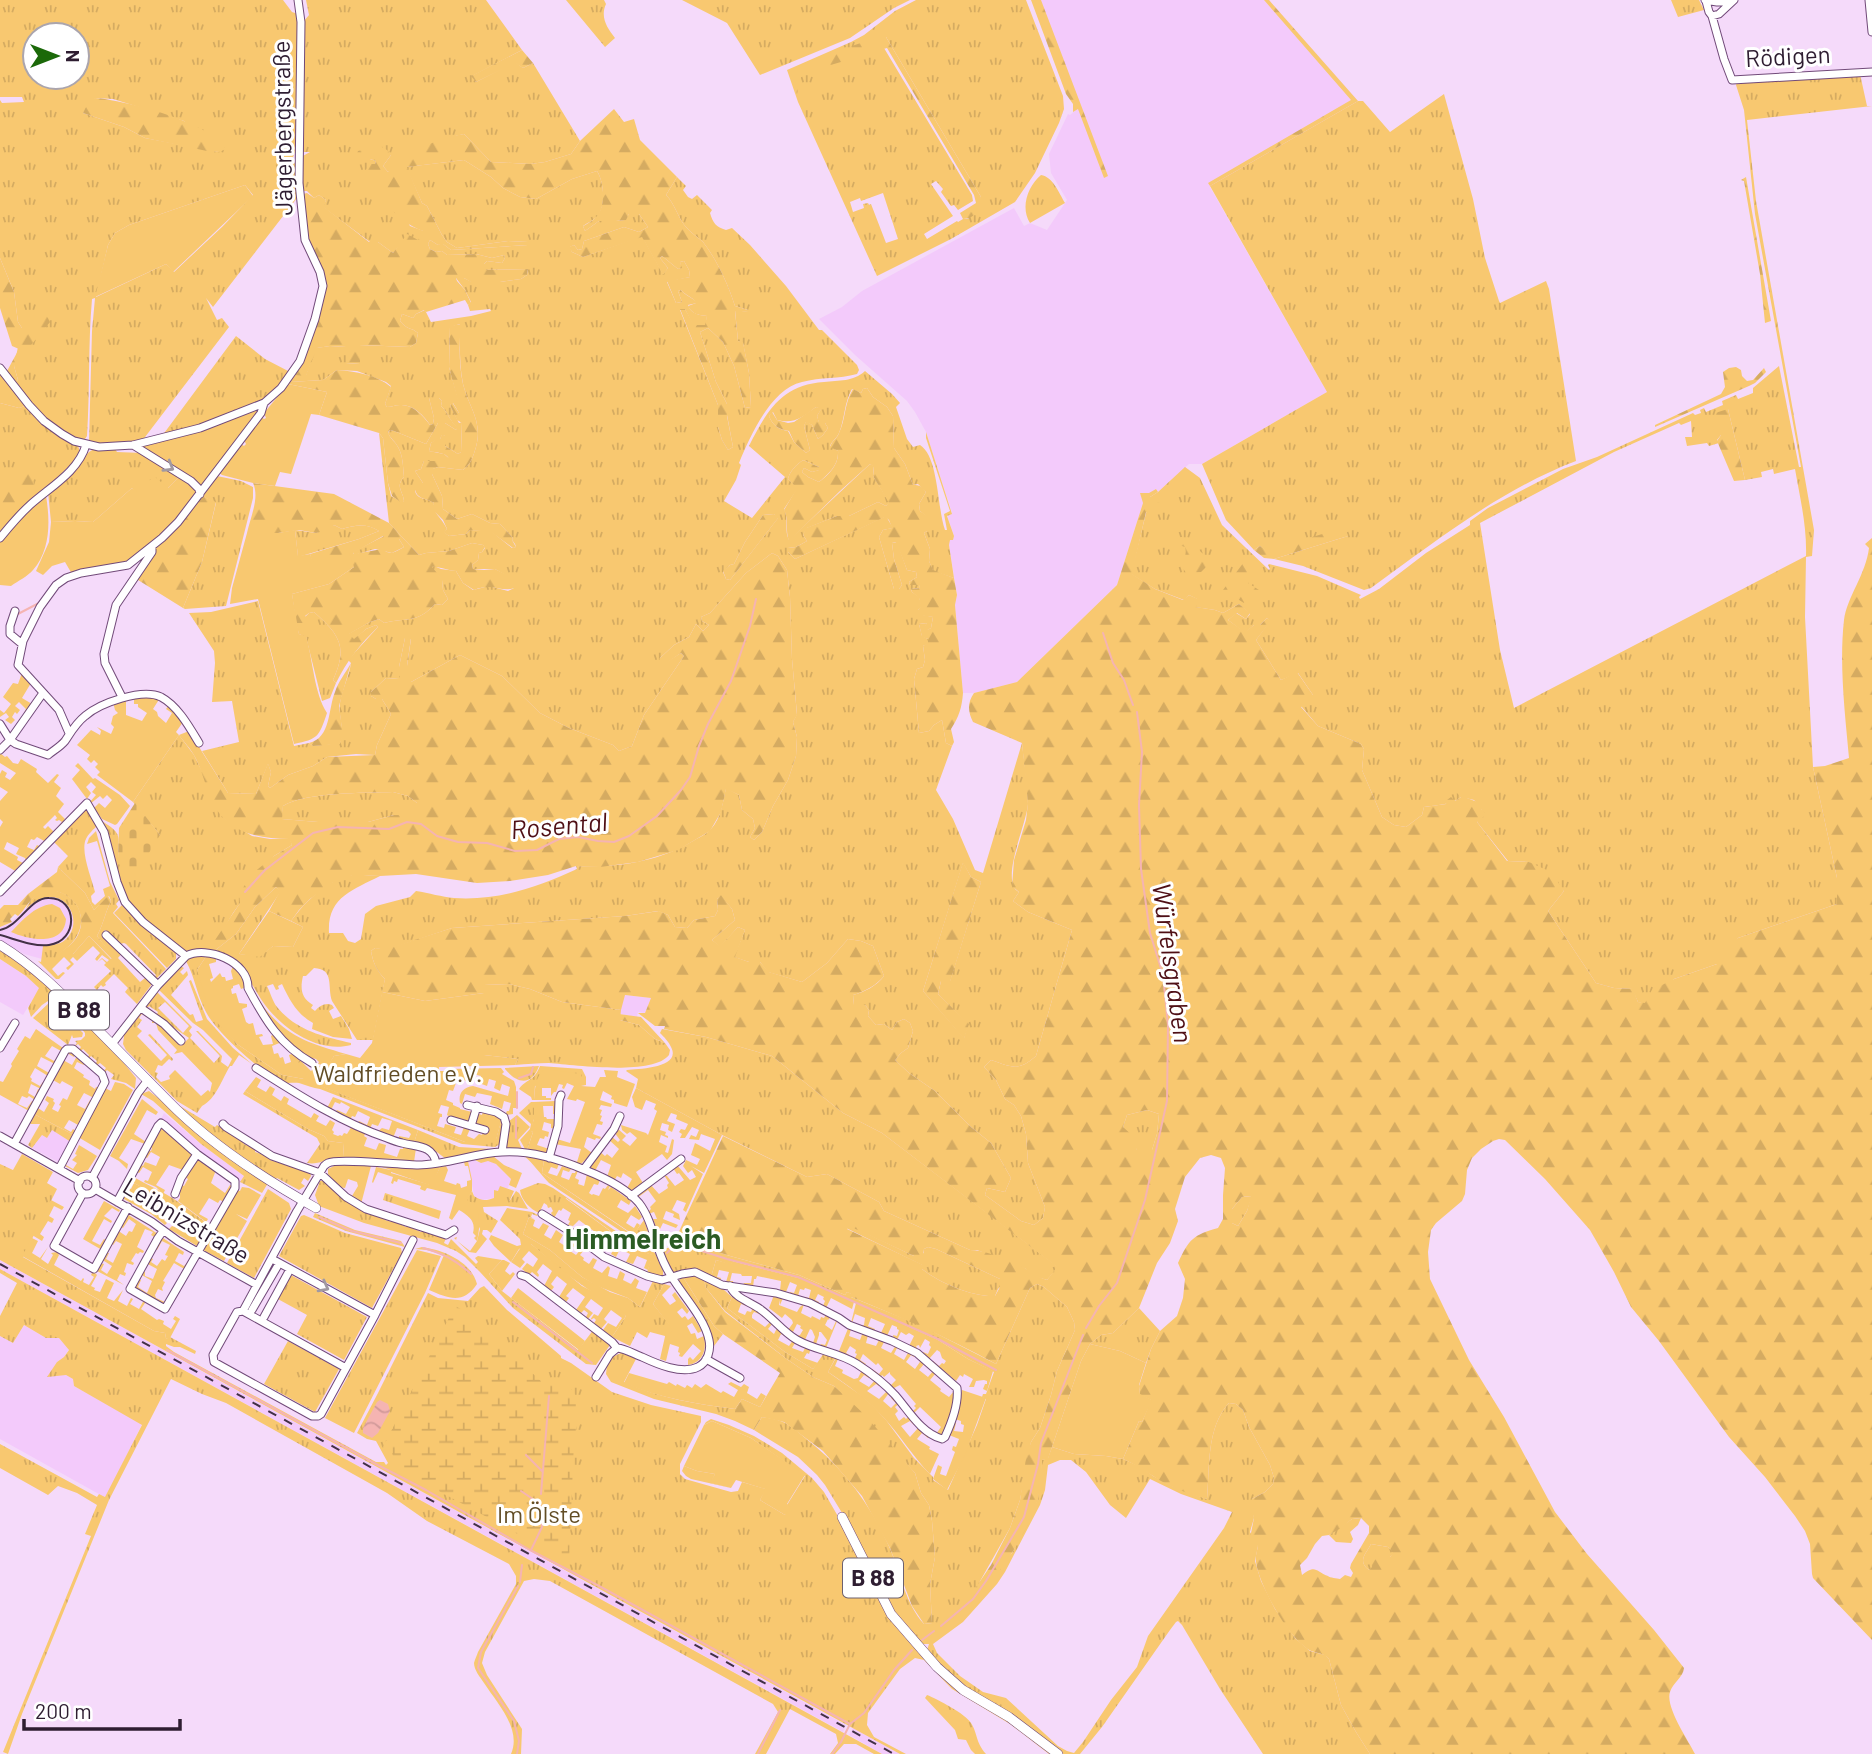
<svg xmlns="http://www.w3.org/2000/svg" width="1872" height="1754" font-family="Barlow,sans-serif">
  <style>
    .built { fill: #f3cafb }
    .grass { fill: url(#grass-tufts); fill-rule: evenodd }
    .forest { fill: url(#forest-firs); fill-rule: evenodd }
    .wetland { fill: url(#wetland-marsh) }
    .cemetery { fill: url(#cemetery-stones) }
    .garden { fill: #f8c870 }
    .water { fill: url(#water-waves) }
    .lines { fill: none; stroke-linecap: round; stroke-linejoin: round }
    .stream { stroke: #f5b4b2; stroke-width: 2 }
    .minor-casing { stroke: #714a79; stroke-width: 9 }
    .major-casing { stroke: #714a79; stroke-width: 10 }
    .minor { stroke: #fff; stroke-width: 7 }
    .major { stroke: #fff; stroke-width: 9 }
    .tram { stroke: #433146; stroke-width: 2 }
    .rail { stroke: #433146; stroke-width: 2; stroke-dasharray: 9 9; stroke-linecap: butt }
    .oneway { stroke: #a199a2 }
    .labels { text-anchor: middle; stroke-width: 6; stroke-linejoin: round; paint-order: stroke }
    .shield { fill: #fff; stroke: #6d616f; stroke-width: 2 }
    .shield-label { font-size: 23px; font-weight: bold; fill: #2e1d31 }
    .street-label { font-size: 24px; fill: #2e1d31; stroke: #fff }
    .park-label { font-size: 24px; fill: #624d25; stroke: #fff }
    .water-label { font-size: 26px; font-style: italic; fill: #4f0f15; stroke: #fff }
    .quarter-label { font-size: 28px; font-weight: bold; fill: #2b5b23; stroke: #fff }
  </style>
  <defs>
    <pattern id="grass-tufts" width="24" height="20" patternUnits="userSpaceOnUse" patternTransform="scale(1.75)"><rect width="24" height="20" fill="#f8c870"/><path d="M3 7l-1-3M5 7V3M7 7l1-3M15 17l-1-3M17 17v-4M19 17l1-3" fill="none" stroke="#d5ab61"/></pattern>
    <pattern id="forest-firs" width="22" height="20" patternUnits="userSpaceOnUse" patternTransform="scale(1.75)"><rect width="22" height="20" fill="#f8c870"/><path d="M5 1l3.5 6h-7zM16 11l3.5 6h-7z" fill="#d5ab61"/></pattern>
    <pattern id="wetland-marsh" width="20" height="14" patternUnits="userSpaceOnUse" patternTransform="scale(1.75)"><rect width="20" height="14" fill="#f8c870"/><path d="M1 5h8M5 5V1M11 12h8M15 12V8" fill="none" stroke="#d5ab61"/></pattern>
    <pattern id="cemetery-stones" width="16" height="16" patternUnits="userSpaceOnUse" patternTransform="scale(1.75)"><rect width="16" height="16" fill="#f8c870"/><path d="M2 7V4a2 2 0 0 1 4 0v3zM10 15v-3a2 2 0 0 1 4 0v3z" fill="#d5ab61"/></pattern>
    <pattern id="water-waves" width="16" height="10" patternUnits="userSpaceOnUse" patternTransform="scale(1.75)"><rect width="16" height="10" fill="#f5b4b2"/><path d="M0 5q4-4 8 0t8 0" fill="none" stroke="#d29a9a"/></pattern>
  </defs>
  <rect width="100%" height="100%" fill="#f5dafa"/>
  <path class="built" d="M1038 0H1269L1358 101 1210 187 1327 392 1202 464H1189L1158 492 1156 489 1143 503 1117 585 1017 682 974 693H963L955 605 957 595 949 545 950 539 954 536 947 515 952 513 926 432 915 412 907 401 855 355 819 319 842 307 862 291 1014 208 1024 226 1030 223 1047 230 1067 200 1051 173 1049 154 1068 114 1070 115 1077 109Z
    M45 896 56 898 66 903 72 912 74 922 73 927 65 940 55 945 44 946 42 959 24 954 0 940V927L9 924 33 902Z
    M0 959 26 976 40 988 23 1015 0 1002Z
    M624 995 651 998 645 1013 638 1012 637 1017 619 1014Z
    M164 1113 201 1144 244 1176 240 1182 199 1152 161 1119Z
    M52 1129 71 1142 58 1162 32 1148 42 1135 46 1137Z
    M475 1160 477 1162 488 1160 496 1164 511 1179 508 1188 495 1198 481 1200 474 1196 468 1161Z
    M0 1260 846 1725 843 1732 0 1269Z
    M24 1325 46 1338H59L69 1349 64 1357 57 1362 60 1375H66L73 1379 74 1386 142 1424 106 1498 0 1439V1336L13 1343Z
    M853 1728 900 1754H882L849 1735Z"/>
  <path class="grass" d="M0 0H283L292 12 298 14 296 150 293 157 280 163 282 166 294 162 295 164 297 198 213 307 206 298 217 320 222 318 229 327 142 441 104 445 91 443 89 441 92 331 95 298 92 299C88 345 90 391 87 436L85 439 82 441C53 430 32 406 15 382L18 380 14 366 22 328 18 322 14 292 0 258V100L2 103 24 102 22 97H0ZM35 35H77V77H35ZM95 98 113 99 184 121 219 152 145 138 124 127 83 113ZM245 185 253 195 222 227 174 272 166 264 96 297 108 245 115 233 129 225Z
    M306 0H486L522 50 472 76 476 82 515 62 523 68 533 63 580 141 571 154 545 162 530 164 491 162 464 134C437 139 416 154 393 168L388 172 383 166 391 155 370 159 376 161 375 164 410 226 424 231 419 240 400 245 393 253 378 242H370L323 207 326 200 319 195 314 198 307 191H302L301 157 310 152H301L304 21 309 15Z
    M566 0H604L606 4C600 17 607 28 615 38L605 47Z
    M682 0H910L894 8 850 38 760 75 727 23Z
    M916 0H1026L1063 96 1064 109 1059 123 1035 173 1015 202 951 239 877 276 798 102 787 70 851 42 864 35 895 11ZM886 37 981 197 968 219H963L958 222 957 221 927 239 924 234 953 216 931 184 936 181 943 189 941 192 951 206 954 205 958 210 973 201 972 195 884 48ZM883 193 898 239 886 243 871 204 869 205 868 203 863 204 864 208 853 212 850 202 860 198 861 201Z
    M1671 0H1699L1704 10 1678 17Z
    M1860 74 1867 106H1872L1747 120 1756 201 1814 530 1812 556 1806 557 1805 617 1813 767 1837 878V904L1738 938 1717 964 1674 979 1645 1004 1638 1002 1632 989 1614 988 1596 983 1548 911 1564 891 1529 862 1508 861 1477 822 1482 810 1474 800 1461 797C1451 805 1437 805 1424 807L1422 815 1406 827 1394 825 1382 817 1362 770 1364 749 1361 744 1318 726 1301 706 1313 695 1298 673 1281 680 1256 640 1270 621 1267 618 1260 625H1254L1245 633 1228 620 1236 613 1246 619 1250 614 1239 604 1223 613 1215 610 1195 607 1197 599 1189 595 1184 600 1155 589 1131 574 1150 497 1158 492 1185 467 1200 478 1222 525 1269 570 1270 569 1268 565 1269 564 1317 576 1361 595 1359 597 1360 599 1379 589 1426 553 1470 525V521L1488 508 1563 469 1597 457 1693 413 1695 415 1701 413 1700 410 1704 408 1706 412 1723 405 1722 401 1736 395 1738 399 1753 393V388L1779 366 1799 467H1801L1755 214 1744 110 1736 85 1737 83ZM1728 409 1745 480 1762 477 1761 472 1773 469 1774 474 1795 469C1800 498 1807 526 1806 556L1514 708 1500 650 1480 523 1614 452 1679 423 1681 425 1691 421 1692 437H1685L1687 446 1707 443 1709 446 1719 443 1717 440 1721 435Z
    M1444 94 1473 199 1485 258 1499 301 1500 303 1546 281 1549 289 1576 461C1500 490 1436 541 1371 588L1364 590 1303 566 1274 559 1348 536 1267 552 1260 546 1254 550 1226 520 1202 464 1327 392 1210 186 1358 101H1363L1390 132Z
    M464 160 491 177 503 188 520 197 536 199 572 179 597 171C604 182 606 204 598 216 594 220 587 223 583 226L585 231 599 221H616L625 220 629 214H639L648 227 639 232 624 227 584 241 582 249 578 250 574 245 570 247 572 252 583 257 642 236 663 274 668 268 660 258 662 256 678 269 681 268 680 262 684 261 689 270 690 277 667 282 676 303 682 302 678 291 681 290C686 296 692 297 697 303L688 305C691 314 699 315 707 316L706 325H693L685 309 680 310 718 405V427L722 440 728 450 733 447 727 415V404L716 382 700 332 708 328 723 342 734 366 745 408 751 407 749 373 743 343 738 341 735 310 748 312V310L735 306C728 284 717 260 703 242 698 237 691 233 686 227 678 218 675 204 666 195L677 177 686 186 683 190 688 197 692 199 697 195 712 210 710 213C713 223 716 227 726 230L732 228 750 245 786 286 819 330H822L857 365 859 370 857 374C839 379 821 377 802 382 771 389 750 436 739 463L741 465 736 480 724 501 752 518 785 477 749 446C767 411 781 385 824 382 839 380 853 382 865 371L892 394 900 403 896 407 907 439 913 447 920 445C939 457 937 508 945 530H947L944 514 950 511 926 438V432L952 514 947 516 954 536 953 540H950L949 545 954 578 933 571 929 561 930 549 924 533 927 531V517L920 511 919 504 926 492 918 484 913 485 905 464 894 448 893 416 887 407 873 397 867 388 863 389 861 393 852 389C844 403 845 418 839 433 837 438 832 441 830 446L838 451C839 465 829 473 819 482L808 477 802 472 804 468 812 472 819 470V467L803 460C796 465 790 471 788 479L798 488 784 509C789 519 784 531 789 540L870 464 874 466 873 476 890 503 886 506 878 502 849 516H837L807 528 803 535 807 541 796 547 788 548V552L795 559 886 516 893 528 883 530 879 537 894 589H899L902 585 894 559 892 543 897 542 907 570 916 572 917 577 909 582 910 585 919 584 920 588 911 589 912 592 919 597 922 607 918 610V614L933 617 931 628 926 631 924 627 927 623 919 624 922 636 928 639V644L923 646 925 660 923 667 917 669 914 679 919 733 929 731 934 725 942 720 946 743 952 746 936 790 953 819 975 870 983 873 1022 743C1024 763 1028 784 1028 804 1027 823 999 882 1019 892L1013 901 1028 912 1072 930 1036 1056C1018 1072 1012 1067 991 1060L984 1067 996 1080 1005 1099 1014 1105 1021 1116 1026 1134 1028 1163 1045 1207 1043 1218 1034 1225 1021 1221 985 1195 987 1188 1005 1192 1011 1178 991 1143 971 1127 935 1091 909 1073 895 1060 901 1053 908 1048 913 1031 910 1023 904 1019 897 1022 892 1030 884 1024 876 1025 868 1016 869 1010 865 1005H854L853 995C864 992 877 986 884 976L873 946 861 941 848 939 827 963 802 982 768 972 760 962H749L734 957 745 930 738 927 720 947 712 940 735 920 732 909 721 896 717 899 718 910 715 916 694 920 687 928 675 927 668 915 658 911 625 916 452 928 386 950 375 948 371 951C373 963 377 971 385 979L373 1040H357L332 1001C327 987 335 969 314 968L306 976H303C300 989 301 998 313 1005L311 1008 315 1011C319 1006 326 1002 332 1005L334 1008 329 1011 333 1019 341 1016 349 1029 352 1039 333 1037 312 1029 313 1023C297 1014 290 1001 282 984L278 986 279 989 276 990 273 984 267 986C270 992 273 1002 277 1007 297 1031 322 1036 351 1043V1045C320 1053 288 1032 269 1010 257 996 250 977 237 964 230 958 221 955 213 952L236 934 255 907 276 887 281 891 239 954 260 956 273 946 293 947 303 927 291 921C305 902 328 879 352 875 361 874 372 876 380 876 353 890 327 897 329 933H343L348 941 355 943 361 939 365 914 376 906 410 897 416 891C429 893 442 897 454 898 498 901 538 887 577 869L576 866C616 868 658 862 693 841 698 838 707 834 711 829 721 818 723 802 726 788L739 795 742 810 753 819 755 828 750 837 754 840 762 832 773 806 788 780 796 756 797 737 793 722 797 714 792 659 790 597 787 570 778 556 772 553 746 573 710 613 701 617 702 621 709 625 703 631 696 624 689 637 674 645 660 658 665 663 681 653 684 656 644 715 632 746 619 751 613 745 569 728 540 713 502 676 460 655 411 682H407V666L411 639 405 638 399 667V679L386 678 371 692V696L376 699H382L391 714 377 745 375 755 356 754 327 757 313 766 288 775 270 788 268 786 271 772 268 764 256 794 228 793 202 751 239 742 232 701 212 702 215 663 214 651 189 613 211 612 258 601 294 746 309 743 313 746 340 743C345 728 338 717 340 703 342 689 349 677 351 663L348 660 378 627 376 625 366 629 354 640 348 634 370 622 379 619 384 623C407 617 417 624 435 604L442 605 448 599 443 590 442 580 431 567 434 566 441 569 456 571 463 583 473 590 489 586 508 591 514 588V580L495 569H473L472 565 478 560 479 553 482 552 485 548 483 545 472 543 449 551 426 553 419 555 389 523 379 433 383 438 388 483 391 496 402 502 404 501C403 491 395 486 404 477 403 467 403 455 398 447 395 441 390 438 388 433L390 430 394 431 426 444 438 423H445L456 430 457 427C449 421 449 413 441 406L442 401 439 398H429L434 418 433 424 430 425C424 415 412 404 400 405 395 405 392 407 387 407L385 404 391 386 386 382 357 371 337 370 323 380 290 382 295 375H306L316 348 330 346 346 347V363L359 364V345L410 347 416 343 418 333C411 327 407 330 400 321L402 314 413 318 416 314 425 310 431 322 471 316 491 311 490 309 470 311 468 305 471 302 465 290 456 278H464L472 282H500L521 279 527 275 528 269 483 270 484 264 487 261 502 263 505 258 504 255 492 258 476 254 447 255 442 251 436 252 430 249 428 244 430 240 438 245 442 243 451 250 528 245V242L508 241 457 248 447 242 442 235 427 206 422 203 406 167ZM460 324C460 344 459 364 463 384 469 408 483 421 476 447 473 457 471 464 463 470L438 467 432 469V474L442 496 443 509 457 519 472 514 490 523 500 524 513 538 512 540 515 544 516 547 512 548 491 531 470 530 466 534 449 536 444 532 447 529C443 520 436 515 433 507L434 503C428 498 416 500 415 490L423 493V483L415 471 421 469 424 461H449L450 459 444 454 429 451 431 443 436 440 440 439 442 435 445 436V446L458 454 461 452 462 422 459 423 450 405 453 403 459 413H462L449 367 450 327ZM816 407 821 409 817 416 819 423H825L828 428 823 435 818 439 812 425 806 421 804 426 810 450 806 453 794 442 788 431C778 429 773 426 769 416L773 412 777 420C794 424 802 418 816 407ZM774 514 778 518 730 580 726 579 723 572 730 565 734 564 745 542 763 515ZM963 863 971 877 981 882 950 981H941L938 994 968 1024 964 1038 923 991Z
    M1041 175C1053 177 1059 193 1065 203L1030 223C1020 207 1028 186 1041 175Z
    M236 336 265 359 290 372 281 384 261 402 199 426 162 436Z
    M0 403 19 408 25 406 69 442 78 446 81 454 0 535Z
    M94 449H115L117 452 142 453 180 476 168 488 137 493 132 488 93 522 75 521 51 522 48 492 89 452Z
    M217 476 241 481 253 487V498L226 606 185 609 183 608 202 562 216 503 202 496Z
    M334 525 342 529C356 525 367 523 379 531L359 539 298 557 295 530 316 533Z
    M384 536 399 539 404 547 392 553 375 549 354 555 353 552Z
    M314 612C340 635 348 647 333 680L336 683 330 698 322 701 306 637 299 634 296 623H310L305 617 309 613Z
    M179 735 194 755 225 819 252 836 270 839H290L292 845 274 856 233 913 211 951 200 950 186 951C159 931 129 913 119 880 113 860 111 840 102 821 122 834 119 834 118 858L160 835 133 802Z
    M393 792 408 796 417 803V815H394L368 822H318L281 819 283 806C305 792 365 793 393 792Z
    M83 809H87L98 825C94 829 88 834 86 839 80 851 92 879 95 892L91 896 92 902 95 905 105 896 103 889 110 886 97 841 87 844 89 838 96 831 110 882 119 900 116 904 118 907 113 913 166 969 155 980 153 979 156 975 126 944 124 943 120 944 105 930 104 931 103 937 123 952 118 958 140 982 145 978 148 981 150 980 152 984 137 1004 125 992 128 988 114 974 105 983 106 985 103 987 101 985 97 990 94 987 111 971 104 965 106 963 102 959 98 962 102 958 107 962 109 960 102 955 97 961 95 959 100 953 93 946 77 961 73 957 70 960 74 964 68 970 66 968 71 964 64 957 52 969 58 976 63 972 65 973 59 979H56L38 961 41 962 43 946C51 945 59 945 65 940 88 920 60 876 26 909 42 869 100 901 75 939 71 945 65 949 59 954H73L89 936 111 959 113 957 97 936C103 925 105 913 111 901L109 896 94 910 85 893 58 867 68 856 53 841Z
    M52 904 60 908 66 919C64 947 29 940 11 932 22 921 34 906 52 904Z
    M122 905 136 920 176 953V959L167 968 114 913Z
    M0 950 47 983 124 1061 123 1062 136 1078 135 1089 126 1083 111 1079 114 1075 107 1070 104 1073 103 1072 106 1068 100 1063 96 1066 95 1065 97 1061 91 1056 88 1059 87 1058 89 1055 83 1049 80 1052 78 1051 81 1047 78 1044 74 1047 77 1043 75 1041 81 1040 85 1036V1033L81 1028 79 1029 83 1033 82 1037 73 1038 72 1035 68 1045 33 1018 51 1001V999L42 1005 31 1017 28 1008 39 988 26 976 0 959Z
    M207 955 197 970 229 1034 237 1044 282 1075 304 1079 296 1063 300 1060 311 1071 317 1065 326 1068 316 1084 465 1142 496 1139 502 1118 503 1121 500 1144 495 1147 462 1144 320 1089C313 1088 306 1085 299 1083 293 1082 287 1084 282 1082 263 1074 215 1031 206 1012 197 996 195 977 186 961L189 958Z
    M180 966 184 968 180 972 183 975 187 971 188 975 171 995 190 1015 193 1014 196 1022 203 1020 189 981 191 980 207 1019 233 1048 252 1064 239 1055 232 1066H230C222 1079 216 1099 202 1106L197 1113 177 1101 126 1050 123 1044 124 1036 123 1035 140 1012 142 1011 147 1014 148 1018 142 1014 139 1018 142 1020 137 1027 142 1031 137 1036 161 1061 167 1055 148 1035 150 1034 173 1059 172 1061 169 1059 162 1066 158 1065 155 1072 158 1073 156 1077 161 1082 170 1079 169 1076 175 1070 201 1096 208 1090 210 1092 212 1083 182 1052 174 1054 177 1050 158 1030 156 1023H152V1019L164 1028 181 1046 189 1038 156 1016 158 1012 149 1006 146 1010 145 1008 155 992 158 993 192 1027 189 1031 192 1035 190 1038 214 1063 220 1056 196 1031H198L222 1056 221 1062 228 1067 232 1059 203 1030 193 1023 158 989ZM165 1002 189 1026 183 1033 158 1008Z
    M509 984 530 989 562 1002 621 1010 620 1020 639 1025 655 1039 665 1043 670 1050 669 1055C653 1076 574 1065 549 1063 538 1063 527 1064 515 1065L518 1059 484 1055V985Z
    M260 1002C286 1037 306 1042 346 1054L334 1056 328 1066 318 1064 319 1062 316 1059 298 1054 277 1033Z
    M662 1029 706 1037 772 1056 843 1113 882 1133 1058 1267 1047 1280 1034 1276 1026 1269 977 1250H970L884 1211 879 1202 827 1174 807 1177 722 1135 636 1088 638 1079 626 1071 627 1070C639 1069 682 1068 671 1047 669 1042 664 1037 660 1033Z
    M539 1066C532 1086 517 1084 505 1069V1068Z
    M540 1066 582 1069 586 1077 535 1086 534 1100H532L531 1097 519 1089C527 1078 533 1083 540 1066Z
    M149 1091 268 1183 262 1193 240 1182 244 1176 201 1144 153 1101 141 1094Z
    M245 1091 308 1129 324 1136 328 1141 343 1143 344 1157 407 1159V1162L335 1158C325 1160 317 1165 307 1163L320 1144 317 1138 243 1094Z
    M531 1102H534V1119L531 1131 533 1132 527 1150 525 1149 520 1140 530 1129 531 1124 519 1113Z
    M180 1106 215 1127 217 1125 243 1142 244 1144 255 1149V1152L270 1157V1160L310 1172 311 1176 308 1181 304 1178 301 1183 305 1186 299 1190 277 1178 276 1179C242 1157 208 1135 180 1106Z
    M1147 1110 1159 1114 1157 1134 1152 1150H1137L1123 1127 1127 1115Z
    M32 1113 74 1135 71 1142 52 1130 47 1138 42 1135 32 1148 28 1145 40 1124H31L27 1122Z
    M517 1115 530 1127 518 1140 522 1149H509L506 1146V1140L507 1139 508 1122Z
    M418 1130 459 1147 492 1149 446 1159 429 1146 414 1143Z
    M22 1154 53 1172 47 1183 57 1189 23 1257 154 1331 165 1333 166 1338 168 1339 170 1337 196 1351 195 1354 180 1347H174L166 1344V1346L174 1352 376 1462H384L386 1465 388 1463 376 1441 367 1439 357 1433 378 1393 428 1293 438 1298 468 1301 480 1288 484 1286 507 1310 561 1356V1358L571 1363 612 1392 651 1405 701 1416V1422L680 1464V1474L685 1479 731 1492 738 1491 742 1482 766 1489 760 1500 785 1515 787 1505 805 1476 751 1438 712 1421 704 1425 706 1422 711 1419 729 1425 754 1436 782 1453 812 1478 824 1492 847 1532 896 1625 989 1708 1054 1754H1049L1010 1724 952 1689 924 1660 915 1658 900 1669 868 1713 867 1725 874 1737 906 1754H900L0 1260V1164L13 1170Z
    M493 1156 504 1165 522 1173 516 1188 509 1185 511 1179 496 1164 488 1161 481 1163 475 1160Z
    M524 1156 544 1160 542 1173 633 1235 644 1220 654 1249 634 1240 549 1183C540 1174 534 1164 524 1156Z
    M382 1167 426 1169V1168L440 1167 432 1186 391 1172V1170Z
    M132 1176C147 1185 164 1192 177 1201 189 1209 199 1218 210 1225L208 1230 187 1218 177 1210 174 1213 172 1212 174 1208 153 1193 130 1181Z
    M324 1180 368 1212V1214L384 1217 385 1220 392 1222 394 1221 406 1227 408 1225 413 1227 414 1229 421 1232 423 1230 436 1236 438 1235 446 1238 444 1243 448 1245 451 1239 476 1264 478 1262 475 1258 478 1256 502 1260 489 1274 502 1291 511 1298 578 1350 594 1329 610 1345 596 1365 586 1364 513 1308 480 1272 465 1257 456 1251 437 1243 364 1223 319 1206 315 1195 320 1181Z
    M538 1183 545 1184 553 1188 626 1238 655 1253 663 1271V1275L658 1277 647 1273 652 1255 638 1250 628 1244 566 1198 554 1218 551 1213 553 1211 551 1207 548 1208 547 1205 544 1203 539 1213C530 1209 521 1200 520 1190Z
    M500 1186 514 1191 509 1202 516 1191 519 1193 528 1209 507 1206 483 1207 484 1212 498 1221 491 1233 487 1230H483L482 1234 487 1239 476 1253 469 1252 454 1238 457 1237 456 1240 470 1251 477 1241 480 1229 466 1200 472 1191 474 1196C481 1201 486 1201 494 1198V1190L498 1191Z
    M268 1189 289 1203 291 1209 254 1278 227 1263Z
    M385 1193 441 1211 439 1219 383 1200Z
    M1252 1196 1247 1211 1238 1226 1232 1223V1209L1242 1197Z
    M507 1208 532 1212 538 1215 537 1216 532 1214 531 1217 534 1219 529 1217 523 1234 550 1250 582 1277 610 1292 628 1298 640 1307 653 1281 664 1284 653 1304 674 1330 672 1333 675 1341 665 1338V1336L650 1332 647 1338 637 1332 630 1346 612 1337 626 1316 562 1271 531 1244 519 1249 511 1262 494 1246 489 1239 491 1235 517 1246 521 1245 520 1239 500 1220Z
    M315 1213 355 1230 401 1241 405 1247 346 1231 313 1217Z
    M304 1215 345 1233 401 1248 402 1253 372 1308 279 1256 301 1216Z
    M849 1225 914 1256 924 1253V1249L928 1247 936 1249 1000 1279V1287L998 1289 995 1296C972 1297 940 1283 922 1269V1265L846 1228Z
    M676 1238 730 1256 799 1275 845 1295 847 1292 852 1294 851 1297 920 1325 996 1364 1030 1288 1037 1284 1044 1287 1067 1307 1074 1322 1075 1330 1057 1371 1051 1395 1040 1428 1031 1442 1020 1500 1010 1528 979 1583 1012 1553 1029 1520 1038 1498 1042 1460 1048 1458 1052 1447 1074 1454 1106 1456 1123 1459 1141 1467 1153 1476 1172 1486 1207 1499C1210 1467 1206 1428 1229 1403L1236 1404 1243 1410 1249 1427 1270 1465 1274 1478 1273 1484 1265 1492 1252 1499 1254 1518 1250 1532 1258 1546 1255 1561 1261 1581 1275 1609 1295 1638 1310 1651 1325 1655 1329 1659 1341 1705 1356 1732 1370 1754H1263L1220 1689 1182 1625 1178 1621 1176 1622 1170 1630 1102 1727 1080 1754H1063L1010 1715 957 1683 927 1650 929 1644H920L894 1614 850 1526 825 1485 817 1475 798 1457 754 1430 762 1417C768 1418 776 1419 783 1422 790 1425 798 1432 804 1437 843 1467 872 1506 891 1551 901 1576 906 1604 924 1624L932 1623 930 1584 935 1557 932 1521 929 1505 921 1493 915 1473 834 1386 813 1377 788 1360 725 1311 706 1288 704 1280 723 1289 732 1297 727 1308 785 1352 813 1369 824 1353 836 1357 828 1372 862 1396 874 1407 886 1420 914 1458 933 1477V1480L948 1490 977 1425 986 1399 982 1397 983 1394H986L994 1372 968 1359 938 1340 802 1279 733 1261 731 1265 716 1260 711 1277 674 1273 671 1271 660 1248H668ZM1060 1460H1071L1086 1472 1110 1505 1126 1518 1150 1479 1181 1494 1232 1512 1224 1528 1148 1636 1137 1667 1111 1700 1083 1742 1074 1753 1067 1751 1058 1746 1006 1698 983 1692 960 1676 937 1653 933 1644 963 1622 997 1584 1005 1572 1040 1505 1045 1490 1048 1465Z
    M422 1247C443 1250 471 1261 477 1284 464 1304 449 1299 429 1290L444 1255 427 1250 415 1249Z
    M417 1250 441 1256 425 1293 354 1433 325 1418Z
    M0 1269 882 1754H874L856 1744H844L835 1754H830L838 1743 836 1734 790 1709 766 1754H755L778 1712 773 1704 550 1581 534 1579 524 1581 485 1652 482 1663 487 1675 522 1729 521 1754H511C522 1729 497 1703 484 1683 480 1677 474 1670 474 1663 475 1659 477 1655 478 1652L516 1584V1576L509 1564 427 1521 387 1493 226 1403 202 1394 171 1379 109 1500 22 1714 8 1754 3 1752 91 1536 85 1534 97 1505 77 1493 58 1486 48 1495 0 1468V1444L97 1497 99 1494 105 1497 142 1425 74 1386 73 1379 66 1375 47 1377 57 1362 64 1357 69 1350 59 1338H46L24 1325 13 1343 0 1336V1316L17 1283 0 1273Z
    M289 1274 367 1317 344 1360 297 1334 307 1315 276 1298Z
    M683 1277 714 1326 723 1334 714 1346 705 1321 679 1282V1280Z
    M1139 1308 1160 1331 1151 1349 1146 1363 1120 1351 1090 1344 1101 1335 1113 1333Z
    M288 1341 339 1369 315 1412 264 1384Z
    M623 1352 636 1359 624 1382C658 1398 697 1404 735 1409V1421L716 1414 654 1399 611 1382 606 1374 607 1365 612 1357Z
    M684 1466 697 1471 715 1474 711 1483 731 1488 691 1479 686 1476 682 1471Z
    M1361 1518 1358 1525 1350 1532 1353 1539 1351 1543 1336 1542 1329 1535 1352 1519Z
    M1371 1544 1388 1547 1394 1553 1390 1557 1369 1570C1357 1561 1366 1554 1371 1544Z
    M927 1695C937 1699 966 1714 971 1723 978 1734 975 1741 986 1754H975L971 1750 966 1740 958 1739 955 1730 925 1698Z"/>
  <path class="forest" d="M1031 0H1041L1108 176 1104 178 1078 109 1073 112V104L1066 94Z
    M1264 0H1269L1358 101 1210 186 1208 183 1351 100Z
    M886 37 981 197C980 208 976 219 963 219L960 213 976 203 974 195 887 48 856 57 852 46 875 38Z
    M848 49 851 59 807 72 801 77 797 94C784 64 828 56 848 49Z
    M522 50 533 63 523 68 515 63 476 82 471 76Z
    M95 98C125 100 212 123 226 149L219 152 207 151 145 138 124 127 83 113 90 99Z
    M614 109 624 122 634 119 640 140 677 177 666 195C675 204 678 218 686 227 691 233 698 237 703 242 717 260 728 284 735 306L748 310V312L735 311 738 341 743 342 749 373 751 407 745 408 734 366 723 342 708 328 700 332 716 382 727 404V416L733 447 728 450 722 440 718 427V405L680 309H685L694 325H705L707 316C698 315 692 314 688 306L696 303C692 296 686 296 681 290L678 291 682 302 676 303 667 281 690 277 689 270 684 261 680 262 682 268 678 269 662 256 660 258 668 268 663 275 642 237 583 257 572 252 569 247 574 245 578 250 582 249 584 241 624 227 639 232 648 227 639 214H629L626 220 616 221H599L585 231 583 226C587 224 594 220 597 216 606 205 604 182 597 171L572 179 536 199 520 197 503 188 491 177 464 160 407 167 422 203 427 206 442 235 447 242 457 248 508 241 529 242 528 245 451 250 443 244 438 245 430 240 428 244 430 249 436 252 442 251 447 255 476 254 492 258 504 255 505 258 502 263 487 261 484 264V270L528 269 527 275 521 279 500 282H471L464 278H456L457 281 465 290 471 303 468 305 465 300 426 312 424 310 416 314 413 318 402 314 400 321C407 330 411 327 418 333L416 343 410 347 360 345V364L346 363V347L330 346 317 348 306 376 295 375 302 362 317 320 326 286 307 239 303 194 307 193 314 198 319 195 326 200 324 207 369 242H378L393 253 407 234 418 240 423 231C395 221 379 196 366 170L369 164H375L376 161 370 159 358 160 355 158 358 151 380 146 387 150 391 155 383 166 388 172 399 156 447 137 464 134 491 162 530 164 545 162 571 154 580 141Z
    M1746 177 1771 321 1765 323 1760 274 1744 181 1741 180Z
    M0 258 14 292 18 322 22 328 34 312 46 313 50 322 14 366 18 380 15 382 7 371 19 349 12 346 0 308Z
    M461 324C459 344 459 365 463 384 469 408 483 421 476 447 473 457 471 464 463 470L438 467 433 469 432 474 442 496 443 509 457 519 472 514 490 523 500 524 513 538 512 540 516 547 513 548 491 532 470 530 466 534 449 536 443 532 447 529 443 520 434 511 432 507 434 503C427 498 417 500 415 489L423 492V483L415 471 421 469 424 461H448L449 459C446 452 436 453 429 451L431 443 436 439H440L442 434 445 436V446L458 454 461 452 462 423 457 420 450 405 452 402 459 413H461L449 367 450 326Z
    M1736 367 1741 370 1742 376 1747 381 1753 380 1764 368 1766 372 1755 383 1749 386 1655 427V425L1721 394 1725 387 1723 372 1729 368Z
    M337 370C355 371 377 375 391 387L385 404 387 407C392 407 395 405 400 405 412 404 423 415 430 425L433 424 434 418 429 398H439L442 401 441 406C449 413 449 421 458 427L456 430 445 423H438L426 444 394 431 390 430 388 432C390 439 395 441 398 447 403 455 403 467 404 477 395 486 403 491 404 501L402 503 392 496 388 483 383 438 379 433 319 415 327 392 288 384 290 382 323 380Z
    M867 388 873 397 887 407 893 416 894 448 905 464 913 485C920 485 922 486 926 492L919 504 920 511 927 516V531L924 533 930 549 929 561 933 570 954 578 957 595 955 605 963 693C962 707 959 717 951 729L954 742 952 746 946 743 942 720 934 725 929 731 919 733 914 679 917 669 923 667 925 660 923 646 928 643V639L922 637 919 624 927 623 925 627 927 630 931 628 933 617 918 615V610L921 607 919 598 912 592 911 589 920 588 919 585H910L909 582 917 577 916 572 907 570 896 542 892 543 894 559 902 585 899 589H894L879 537 883 530 892 528 889 520 885 517 795 559 788 552V548L796 547 807 541 803 535 806 528 837 516H849L878 502 886 506 889 503 873 476 874 467 870 464 840 491 789 541C785 531 789 519 784 510L797 488 788 479C790 471 796 465 803 460L819 467 820 470 812 472 804 468 802 472 808 477 819 482C829 474 839 465 838 451L830 447C832 440 837 439 839 433 846 418 844 404 853 389L861 393 863 389Z
    M816 407 822 408 817 416 819 422 825 423 828 428 823 435 818 439 812 425 806 422 804 426 810 450 806 453 794 442 789 431C778 429 773 426 769 416L772 412 777 420 788 423 794 422Z
    M1728 409 1745 480 1734 481 1717 441 1721 435 1715 413Z
    M24 465H29L34 474 32 477 36 490 41 489 43 493 27 505 0 504V492L15 485 16 476 26 477 27 474Z
    M253 483 334 494 389 523 419 555 426 553 449 551 472 543 483 545 485 547 482 552 479 553 478 560 472 565 473 569 484 570 495 569 515 579 514 588C501 593 493 582 474 590L463 583 456 571C448 571 438 566 432 567L442 579 443 590 448 599 442 605 435 604C417 624 407 617 384 623L379 619 370 622 349 634 354 639 366 629 376 625 378 627C360 644 347 661 336 683L333 680C348 647 340 635 314 612L309 613 305 616 311 621 310 623H296L292 594 329 584 354 567 312 562 310 554 359 539 379 531C366 523 356 525 342 529L334 525 328 530 316 533 299 530 278 533H247C250 518 260 498 253 483ZM383 536 388 540 399 539 404 547C394 552 392 556 382 549L354 554 353 553Z
    M1156 489 1158 492 1150 497V501L1160 503 1161 506 1155 511 1146 512 1132 574 1155 589 1183 600 1189 595 1198 599 1196 607 1215 610 1223 613 1239 604 1250 613 1246 619 1237 613 1228 620 1245 632 1254 625H1260L1267 618 1271 621 1256 640 1281 680 1297 672 1313 695V702L1301 707 1318 726 1361 744 1364 749 1362 770 1382 817 1394 825 1406 827 1422 815 1424 807 1446 804 1447 800 1451 797 1455 801 1461 797 1456 792 1464 789 1469 790V794L1467 798 1480 803 1482 810 1487 814 1477 822 1507 861 1529 862 1551 872 1564 891 1548 911 1596 983 1614 988 1633 989 1638 1002 1645 1003 1652 990 1674 979 1717 964 1716 953 1738 938 1837 904V878L1813 767 1825 766 1849 758C1845 714 1839 664 1844 620 1847 597 1866 574 1869 548L1865 544 1872 538V1640L1813 1578 1812 1574 1810 1544 1805 1531 1795 1516 1765 1477 1729 1437 1659 1341 1631 1307 1614 1272 1590 1230 1545 1179 1505 1140 1499 1139 1493 1141 1481 1149 1472 1158 1467 1170 1465 1194 1462 1201 1436 1223 1431 1230 1428 1252 1430 1279 1469 1360 1504 1417 1555 1512 1587 1554 1654 1630 1684 1668C1683 1678 1673 1682 1670 1692 1665 1707 1688 1740 1695 1754H1370L1356 1732 1341 1705 1329 1659C1322 1651 1312 1654 1305 1647 1286 1633 1259 1585 1256 1562 1255 1557 1257 1551 1258 1546L1249 1543 1254 1518 1250 1504 1252 1499 1265 1492 1273 1484 1274 1478 1270 1465 1249 1427 1243 1410 1236 1404 1229 1403C1206 1428 1210 1467 1207 1499 1189 1494 1169 1487 1153 1476 1143 1470 1135 1464 1123 1459L1139 1421 1142 1422 1151 1400 1140 1395 1139 1386 1151 1349 1160 1331 1177 1316 1183 1298 1185 1279 1178 1263C1189 1239 1193 1235 1218 1228L1223 1219V1195L1225 1168 1221 1158 1211 1155 1200 1158 1185 1177 1175 1209 1178 1221 1170 1243 1157 1263 1139 1308 1113 1333 1101 1335 1090 1344 1081 1361 1048 1459 1042 1460C1042 1473 1041 1487 1038 1499 1025 1540 998 1575 970 1606H966V1602L991 1565 1010 1528 1020 1500 1026 1458 1031 1442 1040 1428 1051 1395 1057 1371 1075 1330 1074 1322 1067 1307 1044 1287 1037 1284 1030 1288 996 1364C949 1338 901 1317 851 1297V1294L847 1292 845 1295 799 1275 730 1256 676 1238 723 1136 807 1177 827 1174 879 1202 884 1211 970 1250C984 1250 1010 1260 1023 1267 1032 1272 1037 1277 1047 1280L1057 1267 882 1133 843 1113 772 1056 706 1037 664 1029 665 1026H655L638 1013H645L651 998 625 995 621 1010 562 1002 530 989 509 984 484 985V993L425 1001 382 992 385 979C377 971 373 963 371 951L375 948 386 949 452 928 625 916 659 911 668 915 675 927 687 928 694 920 715 916 718 910 717 899 721 895 732 909 735 920 712 940 720 946 738 927 745 930 735 957 749 962H760L769 972 802 982 827 963 848 939 861 941 873 946 884 976C877 985 864 992 853 995L854 1005H865L869 1010 868 1016 876 1025 884 1024 892 1030 897 1022 904 1019 910 1023 913 1031 908 1048 901 1053 895 1060 909 1073 935 1091 971 1127 991 1143 1011 1178 1005 1192 987 1188 985 1195 1021 1221 1034 1225 1043 1218 1045 1207 1028 1163 1026 1134 1021 1116 1014 1105 1005 1099 996 1080 984 1067 991 1060C1012 1067 1018 1072 1036 1056L1072 930 1028 912 1013 901 1019 892 1012 886 1014 860 1026 820 1028 803 1022 743 973 722C968 712 967 703 974 693L1017 682 1117 585 1143 503 1140 493H1149ZM1147 1110 1159 1114 1157 1134 1152 1150H1137L1134 1137 1123 1127 1127 1115ZM1251 1196 1247 1211 1238 1226 1232 1223V1209L1242 1197ZM849 1226 914 1256 923 1257 924 1249 928 1247 936 1249 1000 1279V1287L995 1296C972 1297 940 1283 922 1269L923 1265 847 1229ZM1361 1518 1369 1526V1533L1351 1564 1350 1568 1353 1573 1351 1577 1345 1575 1340 1579C1337 1578 1330 1578 1328 1576 1315 1571 1316 1564 1302 1575L1300 1565 1307 1558 1315 1544 1322 1536 1329 1535 1341 1528 1352 1519ZM1371 1544 1388 1547 1393 1553 1390 1557 1377 1556 1371 1562 1372 1567 1369 1570C1357 1561 1366 1554 1371 1544Z
    M202 496 216 502 202 562 183 608 138 580 137 576 154 548Z
    M774 514 779 517 730 580 726 579 723 571 730 565 734 564 745 542 763 515Z
    M1345 527 1348 536 1274 559 1264 558 1254 550 1260 546 1267 551Z
    M1181 537 1184 538 1207 557V566L1201 572 1187 574 1179 563C1185 558 1187 554 1185 547L1179 545 1178 539Z
    M772 553 778 556 787 570 790 597 792 659 797 715 793 722 797 737 796 756 788 780 773 806 762 832 754 840 750 837 755 828 753 819 742 810 739 795 726 789 721 812 710 831 678 850 638 862 600 867 576 866 548 875 510 881 477 883 416 874 380 876 353 875 332 883 310 899 299 910 291 921 269 911 280 891 276 887 255 907 236 934 213 952 211 951V946L240 903 239 894 252 874 274 856 292 845 289 839C257 839 225 832 211 799 205 785 202 770 195 757 191 749 184 742 179 735L189 731 228 793 256 794 268 763 271 772 268 786 270 788 288 775 313 766 327 757 375 755 377 745 391 714 382 699H376L371 696V692L386 678 399 679V667L405 638H411L407 666V682H411L460 655 502 676 540 713 569 728 613 745 619 751 632 746 644 715 684 656 681 653 665 664 659 659 674 645 689 637 696 624 703 631 709 625 702 621 701 617 710 613 746 573ZM393 792 408 796 417 803V815H394L368 822H318L282 819 283 806C305 792 365 793 393 792Z
    M1244 562 1252 565 1255 570 1254 574 1248 583 1259 590 1256 593 1251 592 1244 603 1223 590Z
    M351 663 339 706 343 735 340 744 313 746 309 743C331 738 328 709 335 692 338 682 346 672 351 663Z
    M963 862 971 877 981 882 950 982 941 981 938 994 969 1024 964 1039 923 991Z
    M58 867 85 893 94 910 108 896 111 901C105 913 103 925 97 936L114 957 112 959 89 936 73 954H58C66 948 73 944 78 935 91 908 62 880 36 896 28 901 25 910 18 916L15 914 10 919 12 922 0 927V909L4 905H18L28 894 57 872Z
    M619 1014 641 1017 665 1043 655 1039 639 1025 620 1020Z
    M695 1276 704 1280 706 1288 725 1312 788 1360 813 1377 834 1386 865 1415 915 1473 921 1493 929 1505 932 1521 935 1557 930 1584 932 1623 924 1624 912 1606 890 1548 862 1496 823 1451 784 1422 762 1417 754 1430 735 1421V1409L742 1399 760 1407 780 1373 723 1334 714 1326 683 1277Z"/>
  <path class="wetland" d="M455 1306 465 1311 464 1313 468 1315 477 1327 499 1338 508 1351 542 1382 553 1378 570 1387 579 1401V1416L574 1441 569 1561 575 1566C550 1557 531 1541 509 1529 472 1509 435 1489 398 1469L392 1453 383 1447Z"/>
  <path class="cemetery" d="M135 803 160 835 131 882 118 858 119 828Z"/>
  <path class="garden" d="M245 185 253 196 173 272 166 264 95 297 108 245 115 233 129 225Z
    M0 372 25 406 19 408 0 403Z
    M288 384 327 392 319 415 311 414 291 474 280 472 275 486 253 483 222 475 219 473 241 444 244 446 246 444 244 440 261 417 264 419 266 418 264 413Z
    M257 410 258 413 204 485 200 487 140 447 200 431Z
    M154 476 168 488 180 476 196 488V495L176 521 128 563 72 574 65 562 52 566 43 575 36 571 49 542 51 522 75 521 93 522 132 488 138 492Z
    M46 496C50 519 51 550 33 570 28 576 18 581 11 586L0 585V541L31 506Z
    M295 530 298 556 310 554 313 562 349 553 354 567 329 584 292 594 299 634 306 636C313 660 314 693 327 713 319 737 318 739 294 744L258 599 230 604 232 588 247 533H278Z
    M22 673 31 683 22 698 32 704 26 715 24 713 26 709 19 702 15 706 20 710 17 714 15 712 12 717 15 720 11 724 5 720 9 717 6 713 0 717V710L4 713 11 704 3 697 13 683 18 684Z
    M129 697 160 698 153 709 157 712 158 716 166 723 172 713 166 709 169 705 183 722 176 732 179 735 133 802 97 775 100 772 95 767 98 764 94 760 91 763 87 759 90 755 77 745 91 730 100 735 101 731 97 727 111 734 114 727 111 724 113 716 118 713 115 710 113 702 126 698V715L142 721 147 713 138 707V704H134V699H129Z
    M0 753 5 757 7 756 13 763 18 764 21 759 37 769 36 772 48 783 57 774 59 775 54 782 61 788 56 796 64 804 58 812 65 819 64 820 66 822 57 831 56 829 62 822 59 820 57 821 55 820 57 818 55 815 43 827 45 829 48 826 55 833 46 842 37 837 34 840 31 839 27 847 34 850 37 845 41 847 26 861 25 858 16 854 19 848 7 842 4 849 18 857 17 860 25 864 17 872 0 862V827L3 822 0 819V801L8 792 0 787V774L2 770 7 773 5 777 10 780 16 773 0 763Z
    M78 763 93 779 95 778 120 795 130 806 117 824 115 825 102 819 94 808 99 803 105 808 112 800 107 795 103 799 100 796 90 804 89 803 96 795 92 792 96 787 91 782 86 787 91 793 87 799 72 779 80 770 75 766Z
    M269 911 303 927 293 947 273 946 260 957 239 954Z
    M207 955 216 959V962L209 964 213 978 210 979 211 982 220 973 222 977H225L226 981 233 979 231 971 233 966 241 975 246 987 241 989 239 984 233 986V988L231 989 232 994 236 993 239 1003 247 1004V1007L242 1009 246 1022 249 1024 253 1023 256 1035 262 1034 263 1036 259 1037 263 1045 273 1044 271 1036 274 1034 282 1042 272 1046 274 1054 278 1053 280 1058 283 1057 285 1064 291 1062 289 1055 294 1053 300 1060 297 1063 307 1074 304 1079 282 1075 237 1044 211 1016 197 970Z
    M382 992 425 1001 484 993V1055L518 1059 515 1065 439 1067V1071H445L447 1069 501 1068 504 1072 502 1074 514 1081 516 1087V1108H513V1114L505 1115 507 1111H509L511 1103 504 1101 502 1109 490 1104 492 1096 477 1093 475 1097 465 1094 462 1104 460 1103C458 1094 463 1087 473 1086L508 1096 510 1087 502 1084 500 1091 494 1088 496 1081 489 1079 487 1086 479 1083 481 1076 469 1073 466 1081 454 1075 452 1082 456 1083 453 1091 449 1090 446 1100 453 1103V1105L460 1108V1109L472 1112 469 1122 456 1121 447 1115 449 1107 441 1105 438 1113 442 1114V1117H440L437 1126 444 1128 445 1124 456 1127 454 1133 461 1135 464 1127 470 1129 467 1136 474 1139 479 1134 482 1135 483 1132 475 1126 476 1113 482 1115 483 1111 502 1118 496 1140 494 1142H465L315 1084 334 1056 346 1054 360 1058 372 1043Z
    M36 1029 63 1048 61 1051 52 1046 45 1056 54 1061 56 1059 55 1064 41 1057 37 1066 49 1073 48 1076 35 1068 30 1077 32 1079 31 1081 40 1086 43 1082 44 1083 41 1089 31 1084 28 1093 35 1097 38 1089 40 1090 35 1100 29 1096 27 1098 22 1096 18 1104 27 1108 32 1101 34 1102 29 1111 0 1095V1081L3 1082 12 1066 11 1064 19 1051 17 1049 25 1036 30 1039Z
    M68 1051 75 1054 74 1057 67 1053 63 1060 72 1065 77 1056 85 1063 84 1065 77 1062 74 1068 84 1075 83 1077 90 1081 89 1085 95 1089 96 1087 99 1088 94 1098 84 1093 77 1105 85 1109 90 1100 92 1101 80 1126 69 1120 64 1128 71 1132 73 1129 76 1131 74 1135 32 1113 43 1099 38 1108 44 1112 49 1103 45 1100 47 1096 54 1099 53 1101 55 1103 52 1109 58 1112 61 1106 59 1105 63 1098 67 1100 73 1087 62 1081 60 1084 53 1080 50 1084Z
    M545 1069 581 1074V1077H586V1085L581 1086 595 1087 600 1077H606L604 1070 618 1071 617 1077 635 1084 627 1107 614 1103V1100L611 1099 612 1096 603 1091 600 1100 612 1104 611 1107 601 1105 599 1109 602 1110 600 1115 602 1116 600 1121 603 1122 602 1125 597 1124 593 1134 601 1137 600 1139 596 1138 595 1140 587 1137 584 1147 592 1153 581 1164 574 1163 575 1161 577 1162 581 1149 555 1144 557 1139 570 1143 585 1102 577 1099 576 1101 567 1099 574 1086 567 1083 564 1089 562 1088 563 1085 559 1084 556 1092H554L551 1096V1088H542V1096H546V1098H551V1100H534C535 1089 535 1076 545 1069Z
    M256 1077 261 1080 257 1087 266 1092 270 1086 275 1089 272 1095 281 1101 284 1096 289 1099 287 1104 311 1118 314 1113 319 1116 316 1121 326 1126 330 1120 335 1123 332 1130 334 1132 333 1134 338 1136 340 1135 342 1136 344 1133 347 1134 352 1126 366 1132 364 1136 367 1138 364 1146 376 1150 379 1143 386 1145 384 1153 397 1157 400 1149H403L404 1145 416 1148 414 1162H407V1159L344 1157 343 1143 328 1141 324 1136 308 1129 245 1091Z
    M115 1082 124 1084 133 1090 100 1150 78 1137 105 1088 111 1091Z
    M636 1088 722 1135 704 1173 691 1166 703 1174 686 1212 683 1210 686 1203 677 1200 672 1210 679 1214 680 1220 673 1217 674 1214 666 1211 663 1219 678 1225 676 1228 663 1223 660 1229 656 1227 653 1219H657L654 1212 648 1214 647 1213 651 1209 650 1207 656 1201 648 1190 637 1198 638 1194 650 1184 659 1194 668 1188 667 1185 669 1183 664 1175 667 1176 675 1186 684 1180 679 1173 677 1174 673 1168 677 1165 690 1180 696 1177 692 1170 688 1173 683 1166 686 1160 697 1165 700 1159 691 1155 695 1143 710 1151 715 1139 701 1134 699 1140 689 1139 691 1135 696 1137 699 1130 692 1127 685 1138H680L682 1134 679 1132 681 1129 685 1130 688 1124 676 1119 677 1115 671 1113 667 1121 675 1124 672 1132 668 1130 669 1125 662 1123 660 1130 666 1132 665 1135 668 1136V1138L661 1135 659 1142 667 1146 665 1152 668 1153 672 1139 674 1140 672 1154 667 1160 662 1154 636 1172 643 1183 631 1191 626 1190 632 1179 623 1173 621 1178 617 1176 614 1181 607 1177 611 1165 601 1160 595 1171 590 1168 589 1165 599 1151 605 1156 607 1154 612 1158 619 1149 608 1139 611 1136 618 1142 620 1140 614 1132 617 1128 626 1136 622 1140 630 1146 637 1138 630 1132 627 1134 622 1130 621 1125 646 1133 648 1135 657 1111 654 1109 656 1104 646 1100 642 1110 635 1107 632 1097Z
    M333 1097 418 1130 414 1143 399 1138V1136L409 1138 411 1134 408 1131 397 1128 393 1138 377 1132 382 1128 389 1130 392 1121 382 1118 378 1126 372 1124 370 1129 357 1124 359 1121 367 1125 370 1117 358 1111 355 1117 352 1116 350 1120 335 1112 337 1110 346 1114 350 1107 341 1102 340 1104 335 1102 331 1110 327 1108Z
    M142 1099 158 1112 156 1115 147 1110 134 1134 146 1142 145 1144 131 1139 119 1158 128 1164 127 1169 119 1161 110 1156Z
    M555 1101 557 1114H553V1106H543L544 1117H546L547 1119H557L555 1129 551 1128V1124L544 1122 542 1130 549 1132 548 1137 545 1136 544 1139 540 1138 537 1145 549 1149 545 1153 527 1150 533 1132 530 1131 534 1119V1102Z
    M161 1127 193 1155 183 1170 169 1165 156 1185 165 1190 163 1194 156 1187 144 1182 145 1180 148 1181 152 1172 143 1167 139 1173 135 1171 139 1163 143 1166 145 1162 156 1166 160 1157 151 1152 147 1158 143 1156 146 1149 151 1151 152 1148 148 1146Z
    M79 1145 97 1156 88 1170 78 1173 65 1166 66 1160 68 1161 66 1165 73 1169 77 1163 72 1160 77 1155 75 1154Z
    M198 1158 216 1170 211 1183 225 1193 230 1185 233 1187 224 1202 220 1200 218 1203 209 1198 199 1214 208 1219 206 1222 178 1201 180 1198V1184L184 1186 188 1179 184 1176Z
    M544 1160 559 1164 557 1169 551 1167 548 1173 557 1176 562 1166 571 1169 569 1172 563 1170 561 1177 569 1180 572 1173H575L576 1170 578 1171 575 1178 579 1180 578 1184 584 1186 587 1174 600 1180 598 1185 594 1184 589 1193 592 1195 593 1194 599 1196 603 1188 605 1189 608 1185 610 1186 608 1190 611 1187 631 1201 629 1205 621 1200 617 1207 628 1213 635 1206 642 1217 639 1220 631 1215 626 1223 634 1228 637 1223 640 1225 634 1235 542 1173Z
    M468 1161 472 1180V1191L467 1200 476 1205C480 1217 480 1229 477 1241L474 1238 476 1236 473 1233C476 1221 469 1216 459 1210L452 1220 449 1218 456 1195 427 1188 425 1191 420 1189 421 1186 398 1179 397 1182 394 1181 393 1184 391 1183 393 1177 378 1172 373 1183 372 1182 376 1167 391 1170V1173L431 1185 440 1167 446 1166 448 1170 444 1181 456 1185 457 1183 460 1184 461 1188 467 1186V1181L471 1180 468 1166H465L464 1162Z
    M336 1165 371 1166 361 1204 354 1200 355 1197 352 1196 358 1186 357 1182 348 1179 345 1188 339 1187 328 1174V1169Z
    M134 1183 153 1193 175 1208 172 1212 169 1211 164 1220 167 1223 165 1225 151 1214 122 1198 123 1193 127 1196 130 1191 127 1187 131 1189Z
    M242 1187 249 1188 261 1195 247 1219 236 1214 247 1221 224 1261 203 1250V1247L236 1190 240 1191Z
    M565 1198 628 1244 638 1250 653 1255 648 1270 644 1268 647 1260 637 1256 633 1264 626 1262 630 1254 620 1249 616 1257 611 1254 615 1247 605 1241 601 1247 598 1245 601 1240V1236L591 1229 586 1235 582 1233 587 1226 579 1220 573 1226 568 1225 570 1221 568 1220 571 1213 563 1208 561 1211 558 1209Z
    M51 1200 64 1207 62 1210 54 1206 49 1216 54 1219 52 1223 48 1221 40 1234 44 1237 42 1241 32 1235Z
    M104 1201 120 1210 119 1212 112 1208 104 1216 112 1221 111 1223 104 1219 92 1241 100 1245 104 1239 107 1241 102 1250 83 1239Z
    M176 1209 187 1218 208 1230 197 1246 169 1229 172 1226 175 1227 180 1217 174 1213Z
    M127 1214 158 1234 156 1238 151 1235 153 1232 145 1229 137 1247 144 1251 143 1253 140 1252 138 1254 136 1253 131 1261 134 1263 133 1265 127 1263 124 1272 126 1273 125 1276 120 1274 117 1280 124 1285 97 1271 100 1263 104 1264 101 1270 107 1274 112 1266 101 1259 105 1253H109L106 1259 113 1263 122 1244 116 1241 113 1245 110 1243 117 1230 126 1236 129 1231 132 1232 136 1224 129 1219 123 1228 119 1226Z
    M529 1217 535 1220 533 1226 539 1229 543 1223 549 1226 544 1235 551 1239 556 1230 563 1235 559 1242 565 1246 570 1238 574 1240 575 1238 581 1242 578 1246 575 1245 570 1251 576 1255 581 1249 584 1250 580 1255 584 1258 583 1260 589 1264 593 1258 597 1260 593 1268 602 1273 608 1266 610 1268 608 1276 617 1279 620 1271 625 1274 623 1280 631 1284 635 1278 639 1281 636 1288 647 1292 640 1307 628 1298 597 1286 582 1277 550 1250 523 1234Z
    M32 1238 38 1241 32 1253 40 1258 48 1247 41 1259 48 1264 53 1255 51 1253 57 1252 59 1255 54 1265 81 1281 83 1278 84 1279 83 1282 89 1285 94 1277 91 1275 93 1271 97 1275 91 1286 95 1288 94 1290 100 1292 106 1279 114 1283 107 1298 114 1301 123 1290 118 1301 127 1306 131 1298 133 1299 130 1304 139 1309 144 1300 147 1302 145 1303 141 1309 157 1320 159 1319 164 1321 163 1324 171 1329 176 1321 173 1319 175 1316 180 1319 169 1340 166 1338 165 1333 154 1331 22 1256Z
    M163 1238 184 1252 183 1255 179 1253 175 1261 184 1266 187 1263 189 1264 186 1270 174 1263 163 1281 165 1282 162 1288 163 1291 158 1289 155 1295 156 1298 167 1303 163 1304 136 1289 135 1285 138 1279 141 1280 138 1287 147 1293 152 1281 140 1274 142 1270 145 1272V1276L153 1279 157 1269 146 1263 149 1257 153 1259 151 1262 157 1266 162 1259 165 1261 168 1256 165 1255 170 1245 162 1241 157 1250 154 1249Z
    M523 1244H531L582 1286 614 1302 626 1316 612 1337 603 1330 608 1323 616 1327 622 1318 611 1310 604 1319 607 1322 601 1329 594 1323 596 1320 594 1318 590 1320 594 1314 598 1316 603 1308 591 1299 585 1307 593 1313 588 1319 586 1317 588 1313 584 1310 581 1313 576 1310 585 1297 573 1288 566 1296 569 1298 566 1302 559 1297 567 1284 557 1276 551 1284 554 1287 551 1291 544 1286 552 1271 543 1264 537 1272 539 1275 538 1277 532 1272 529 1275 522 1269 527 1263 533 1267 538 1259 529 1251 522 1259 525 1262 520 1268 511 1262Z
    M502 1260H504L510 1263 505 1271 510 1275 513 1272 515 1274 502 1291 489 1274Z
    M716 1260 731 1264 732 1261 802 1279 854 1302 852 1309 831 1298 826 1308 823 1306 825 1301 823 1299 824 1297 818 1294 815 1300 819 1302V1304L805 1298V1297L809 1298 811 1290 805 1288 804 1290 800 1289 798 1296 790 1293V1292L794 1293 797 1285 790 1282 786 1292 780 1291 781 1281 757 1276 756 1279H754L753 1287 743 1285 744 1283H751L752 1276H742L741 1274 732 1273 730 1281H733V1284L726 1282 729 1272 719 1270 717 1277 721 1278 720 1281 711 1277Z
    M664 1284 671 1286 662 1295 670 1305 676 1301 672 1295 675 1292 689 1311 687 1314 682 1308 677 1312 682 1318 685 1316 688 1320 693 1316 702 1331 698 1333 692 1323 687 1326 691 1334 695 1333 697 1339 704 1336C707 1350 703 1362 688 1365V1359L690 1357 693 1360 701 1351 693 1344 682 1357 679 1356 680 1353 678 1352 679 1347 670 1344 666 1361 660 1359 666 1332 671 1333 673 1330 653 1304Z
    M518 1288 585 1341 579 1350 511 1298Z
    M774 1295 783 1298 780 1305 779 1300V1305L797 1312 800 1307 804 1304 801 1313 811 1318 812 1316 820 1320 821 1317 824 1318 827 1313 830 1315 829 1320 828 1319 825 1325 832 1330 836 1321V1318L838 1319 826 1348 820 1346 821 1344 825 1345 827 1340 821 1332H819V1335L816 1344 813 1343 815 1337 812 1330 810 1329 805 1340 797 1336 800 1335 803 1330 800 1328 801 1326 797 1324 793 1332 788 1330 793 1323 792 1320 785 1314 782 1318 769 1308Z
    M732 1297 748 1304 747 1306 741 1304 738 1312 745 1315 747 1311 751 1312 753 1307 763 1314 762 1315 754 1312 752 1315V1318L765 1327 771 1321 772 1324 768 1329 774 1334 777 1328 789 1338 781 1334 778 1340 789 1346 793 1340 795 1343 792 1348 803 1352 806 1346 811 1348 809 1354 807 1353 804 1358 818 1363 813 1369 785 1352 727 1308Z
    M856 1303 938 1340 968 1359 993 1371 987 1391 983 1389 985 1384H987V1381L984 1380 976 1381 974 1387H969L973 1379 964 1374 963 1377 960 1375 956 1381 932 1361H933L939 1366 942 1363 944 1364 946 1361 942 1358 940 1352 937 1350 929 1359 922 1354 923 1352 928 1354 931 1347 929 1345 930 1342 925 1339 920 1348 919 1345 916 1346 918 1350 909 1346 914 1336 909 1333 906 1335 901 1332 897 1340 894 1339 893 1335 897 1336 899 1330 897 1329V1327L892 1325 887 1336 881 1333 885 1324 871 1318 868 1326 875 1329 874 1331 861 1326 864 1325 865 1318 855 1314 852 1323H851Z
    M849 1326 851 1329 849 1336 860 1340 863 1332 868 1335 866 1343 876 1346 880 1338 892 1343 891 1345 884 1342 881 1348 891 1353 896 1345 902 1348 901 1350 897 1348 894 1354 904 1360 909 1351 915 1355 914 1357 911 1355 906 1362 915 1369 922 1359 932 1368 930 1370 924 1364 919 1370 928 1377 934 1370 942 1379 935 1374 930 1380 941 1389 940 1391 949 1397 954 1391C955 1406 950 1420 943 1434H936L941 1427 920 1407 914 1413 918 1418 912 1412 916 1408 914 1406 916 1404 900 1385 892 1389 884 1381 885 1380 891 1385 896 1380 890 1374V1372L884 1377 882 1375 880 1378 871 1370 872 1369 879 1374 883 1369 878 1363 876 1365 863 1354 860 1360 866 1364 864 1366 854 1360 857 1354 855 1353 856 1350 850 1346 846 1353 849 1355 848 1356 839 1351Z
    M1090 1344 1120 1351 1146 1363 1139 1385 1140 1394 1152 1400 1142 1422 1139 1421 1123 1459 1106 1456 1074 1454 1052 1447 1081 1361Z
    M837 1356 842 1359V1361L838 1359 835 1366 843 1370 842 1373 854 1379 858 1378 862 1370 870 1376 869 1378 864 1375 859 1381 869 1387 875 1380 881 1385 879 1386 876 1384 867 1391 879 1399 887 1391 889 1393 883 1401 891 1408 896 1403 891 1398 892 1396 899 1404 895 1407 898 1411 895 1414 899 1421 904 1417 906 1419 909 1416 916 1424 914 1425 910 1421 901 1426 910 1437 919 1427 929 1436 928 1438 922 1433 917 1439 930 1447 929 1449 939 1454 930 1474C913 1457 901 1436 884 1418 868 1400 848 1385 828 1372Z
    M629 1373 667 1384 669 1382 676 1386 677 1384 685 1388 687 1385 692 1388 695 1384 701 1388 706 1384 721 1393 723 1391 734 1397 738 1390 728 1384 731 1382 741 1387 744 1384 749 1387 747 1393 757 1399 761 1393 766 1396 760 1407 742 1399 735 1409C697 1404 659 1398 624 1383Z
    M962 1390 986 1398 965 1455 947 1490 933 1479 938 1465 942 1467 940 1474 946 1476 955 1452 952 1450 953 1446 956 1447 959 1439 949 1435 954 1422 956 1423 954 1431 963 1432 964 1425 961 1424V1421L955 1419Z
    M712 1421 751 1438 805 1475 787 1504 791 1507 785 1515 760 1500 765 1489 736 1480 731 1488 710 1483 715 1474 697 1471 684 1466 704 1425Z"/>
  <path class="water" d="M380 1400 388 1404 390 1411 378 1433 372 1438 363 1433V1428L377 1402Z"/>
  <g class="lines">
    <path class="stream" d="M16 615 39 603
      M1103 633 1113 663 1124 680 1133 705
      M245 892 265 870 313 833 338 827 389 829 407 822 421 824 437 836 458 842 487 843 515 851 537 850 559 839 578 837 598 841 614 842 629 836 657 816 681 790 690 777 699 746 708 724 731 681 750 626 756 599
      M519 1078 531 1074 533 1067
      M517 1108V1092
      M516 1138V1118
      M319 1217 352 1231 401 1243
      M423 1248C442 1253 456 1260 471 1274
      M667 1253 677 1243 727 1259 798 1277 938 1339 996 1370
      M513 1302 592 1363
      M1086 1328 1099 1306 1117 1283 1145 1200 1167 1101 1168 1025 1163 975 1150 933 1141 869 1139 805 1142 752 1137 712
      M167 1350 374 1463 426 1490 530 1550 601 1587 850 1724
      M526 1455 542 1471
      M521 1491 540 1504
      M541 1494 549 1396
      M531 1550 542 1527 540 1501
      M520 1582 522 1565
      M941 1626 973 1599 986 1581 1024 1517 1038 1464 1041 1443 1083 1335
      M922 1640 934 1631
      M517 1754 519 1741 514 1721 478 1668 481 1652 518 1586
      M758 1754 780 1710
      M832 1754 841 1742 850 1724 864 1713 894 1670 912 1650"/>
    <g class="minor-casing">
      <path id="minor" d="M1705 0 1717 2 1731 1
        M1869 0 1872 32
        M1706 1 1709 12 1712 16 1724 59 1732 80 1872 72
        M1712 16 1719 14 1734 0
        M0 368 29 405 44 421 62 434 74 441 99 447 133 445 200 428 264 403 281 388 300 361 315 319 323 286 320 272 305 240 299 183 301 22 298 0
        M133 445 191 481 199 489 200 494
        M0 538C9 527 19 515 30 505 50 487 78 472 86 445
        M15 611 10 626V634L22 644
        M122 697 105 663 104 654 116 605 152 552V547
        M0 724 10 740 16 744 48 755C54 750 60 747 65 741 71 732 76 723 85 716 100 703 142 688 161 697 178 706 190 728 199 743
        M69 733 59 710 18 665 23 641 40 607 56 585 66 578 81 573 128 565 162 538 178 522 261 413 264 403
        M0 750 10 740 43 693
        M0 892 87 803 104 832 117 882 125 902 143 922 186 956
        M106 935 158 985
        M141 1008 164 1024 181 1041
        M112 1044 158 985 186 956C207 945 249 962 248 988 265 1020 280 1045 312 1063
        M0 1048 15 1023
        M256 1068C297 1094 340 1122 387 1138 392 1140 397 1142 402 1143 417 1147 433 1145 436 1163
        M467 1105 496 1112 504 1117 506 1124 502 1152
        M451 1120 471 1126 477 1106
        M223 1124 226 1127 272 1156 320 1173 346 1197 366 1209 446 1235 454 1230
        M471 1126 485 1130
        M0 1136 80 1181
        M14 1144 65 1051 67 1049H73L102 1074 105 1082 59 1169
        M549 1158 558 1126 559 1100 561 1095
        M584 1169 614 1129 620 1116
        M78 1185a9 9 0 1 1 18 0a9 9 0 1 1-18 0Z
        M92 1178 138 1093 148 1080
        M95 1189 152 1222 178 1241 257 1285
        M83 1193 54 1246 94 1269 128 1207
        M175 1194 181 1178 197 1154
        M631 1196 681 1159
        M117 1202 158 1126 161 1123 164 1125 197 1154 235 1181V1188L165 1309 130 1289 158 1238 163 1231
        M542 1214 571 1232 604 1257 647 1276 662 1280 682 1274 695 1272 722 1285 776 1293 810 1303 839 1318 849 1325 892 1341 917 1353 957 1388C959 1404 952 1422 945 1437L942 1439C921 1433 909 1411 895 1395 884 1383 871 1373 857 1364 838 1352 817 1351 797 1340 783 1332 773 1318 760 1309 749 1301 736 1299 730 1286
        M413 1240 375 1315 321 1414 318 1416H312L214 1362 213 1355 237 1312 243 1311 297 1211 324 1166C325 1165 326 1164 328 1163 338 1158 402 1165 418 1165 447 1165 474 1153 502 1152 531 1150 559 1159 585 1170 603 1177 626 1188 639 1203 653 1221 655 1247 666 1267 677 1290 704 1315 709 1340 711 1350 708 1362 698 1367 682 1375 657 1364 642 1357 633 1354 627 1349 617 1348
        M272 1259 375 1315
        M521 1275 527 1277 612 1342 617 1348
        M252 1310 277 1267
        M243 1311 346 1368
        M264 1317 288 1273
        M706 1359 740 1378
        M596 1377 610 1354 617 1348"/>
    </g>
    <g class="major-casing">
      <path id="major" d="M0 945C36 967 63 995 93 1025 118 1050 143 1076 168 1101 210 1144 264 1179 316 1208
        M842 1517 891 1614 937 1667 963 1690 1009 1717 1058 1754"/>
    </g>
    <use href="#minor" class="minor"/>
    <use href="#major" class="major"/>
    <path class="tram" d="M0 930C20 926 30 897 49 898 78 898 79 941 49 945 33 947 15 939 0 935"/>
    <path class="rail" d="M0 1264 894 1754"/>
  </g>
  <defs><path id="oneway-chevron" d="M-2-3.5L2.5 0L-2 3.5" fill="none" stroke-width="1.6" stroke-linecap="round" stroke-linejoin="round" transform="scale(1.75)"/></defs>
  <g class="oneway">
    <use href="#oneway-chevron" transform="translate(169 467) rotate(31)"/>
    <use href="#oneway-chevron" transform="translate(324 1287) rotate(28)"/>
  </g>
  <g class="labels">
    <g class="shield">
      <rect x="49" y="990.5" width="60" height="39" rx="5"/>
      <rect x="843" y="1558.5" width="60" height="39" rx="5"/>
    </g>
    <g class="shield-label">
      <text x="79" y="1018">B 88</text>
      <text x="873" y="1586">B 88</text>
    </g>
    <g class="street-label">
      <text transform="translate(1788 57) rotate(-3)" y="8">Rödigen</text>
      <text transform="translate(283 128) rotate(-91)" y="8">Jägerbergstraße</text>
      <text transform="translate(186 1221) rotate(31)" y="8">Leibnizstraße</text>
    </g>
    <g class="park-label">
      <text x="398" y="1082">Waldfrieden e.V.</text>
      <text x="539" y="1523">Im Ölste</text>
    </g>
    <g class="water-label">
      <text transform="translate(559 826) rotate(-5)" y="9">Rosental</text>
      <text transform="translate(1172 963) rotate(82)" y="9">Würfelsgraben</text>
    </g>
    <g class="quarter-label">
      <text x="643" y="1249">Himmelreich</text>
    </g>
  </g>
  <g transform="translate(56 56) rotate(90)"><circle r="33" fill="#ffffff" stroke="#aba5ad" stroke-width="2"/>
  <path d="M0-5L12 26L0 18L-12 26Z" fill="#1b6909"/>
  <text y="-10" font-size="19" font-weight="bold" text-anchor="middle" fill="#2e1d31">N</text>
  </g>
  <path d="M24 1719v10h156v-10" fill="none" stroke="#2e1d31" stroke-width="3.5"/>
  <text x="35" y="1719" font-size="21" fill="#2e1d31" stroke="#ffffff" stroke-width="5" paint-order="stroke">200 m</text>
</svg>
